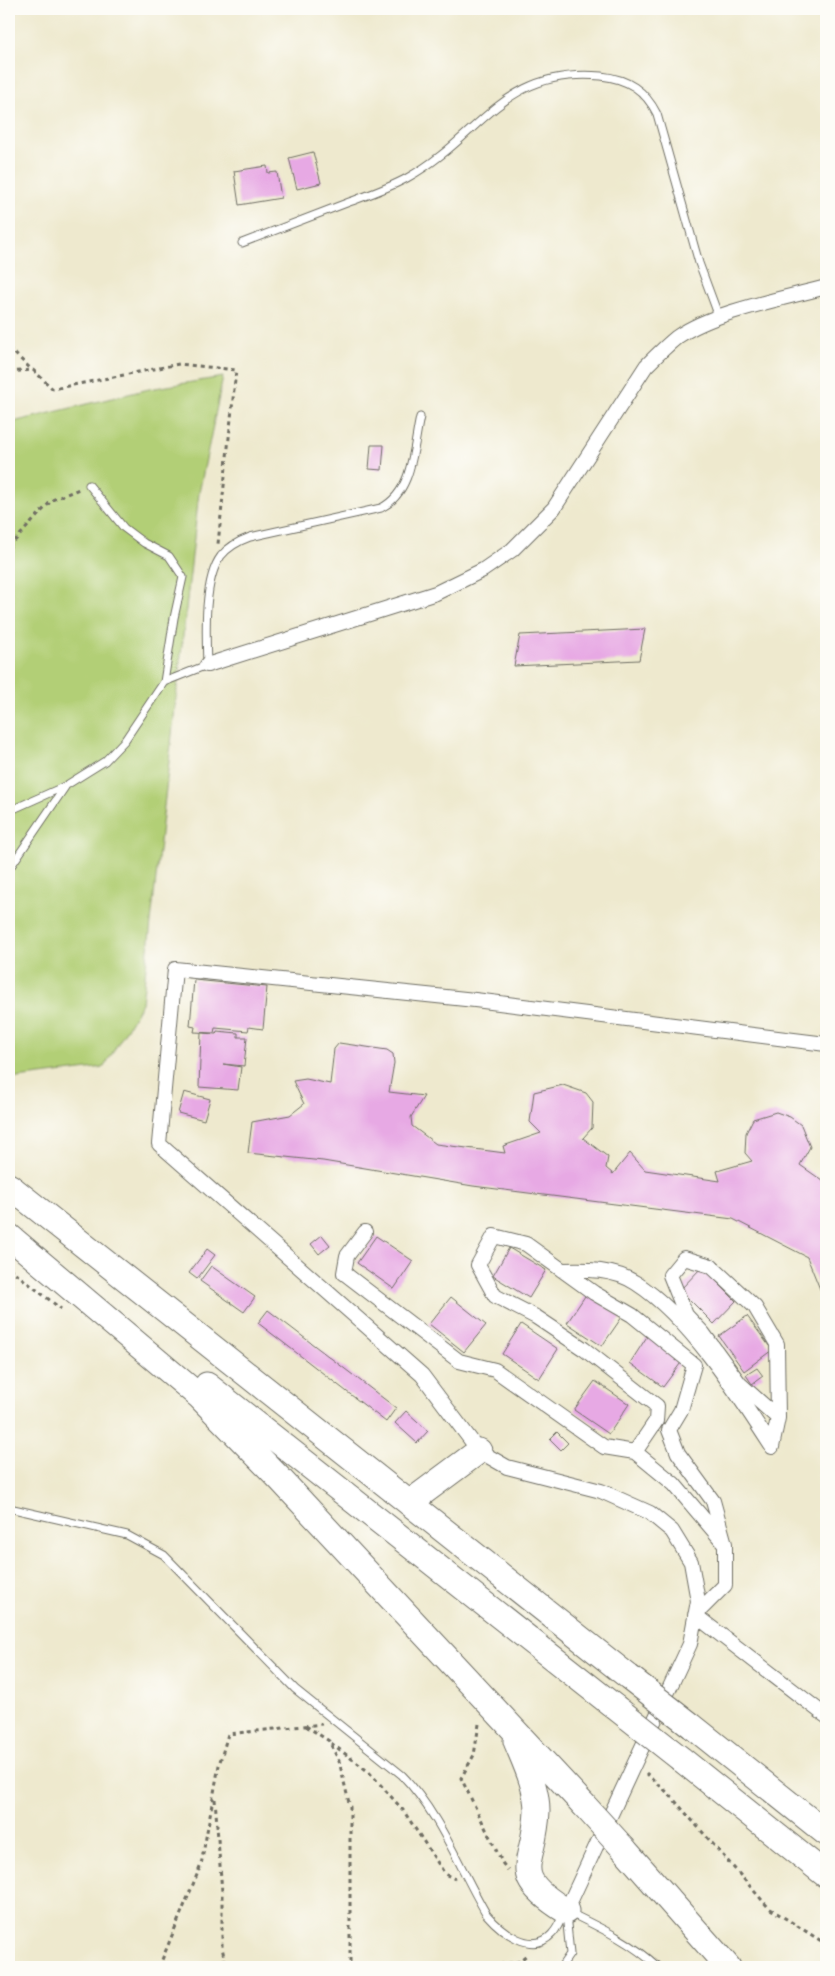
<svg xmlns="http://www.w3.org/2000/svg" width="835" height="1976" font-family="'IM FELL DW Pica',serif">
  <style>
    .green { fill: #b2cf76; stroke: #6e7d50 }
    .building { fill: #e7a9e4 }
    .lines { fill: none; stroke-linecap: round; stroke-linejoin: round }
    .lane-casing { stroke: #6f6e64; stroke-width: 9 }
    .street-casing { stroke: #6f6e64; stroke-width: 16 }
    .highway-casing { stroke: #6f6e64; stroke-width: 27 }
    .path { stroke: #6f6e64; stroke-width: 3; stroke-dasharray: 4 4; stroke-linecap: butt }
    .lane { stroke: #fff; stroke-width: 7 }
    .street { stroke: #fff; stroke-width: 14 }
    .highway { stroke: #fff; stroke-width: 25 }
    .highway-bridge-casing { stroke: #6f6e64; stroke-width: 27; stroke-linecap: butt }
    .highway-bridge { stroke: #fff; stroke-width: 25 }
  </style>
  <rect width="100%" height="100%" fill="#fdfcf7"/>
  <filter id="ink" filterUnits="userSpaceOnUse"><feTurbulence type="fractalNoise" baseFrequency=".02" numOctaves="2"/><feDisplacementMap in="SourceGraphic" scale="10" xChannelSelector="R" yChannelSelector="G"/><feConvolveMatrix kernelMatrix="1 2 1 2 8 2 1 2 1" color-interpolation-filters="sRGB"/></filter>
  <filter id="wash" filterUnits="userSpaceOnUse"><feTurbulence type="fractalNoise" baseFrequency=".0096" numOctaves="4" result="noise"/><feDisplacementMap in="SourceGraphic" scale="20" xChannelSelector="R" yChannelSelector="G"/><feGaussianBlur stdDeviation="1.12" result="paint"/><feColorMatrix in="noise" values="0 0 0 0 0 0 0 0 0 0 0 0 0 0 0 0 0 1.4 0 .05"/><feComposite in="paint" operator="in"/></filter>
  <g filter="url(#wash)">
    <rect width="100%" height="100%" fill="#eee9ce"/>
    <path class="green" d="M223 377 199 493 142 1003 104 1067 9 1079V423L149 389Z"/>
    <g id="blocks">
      <path class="building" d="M313 152 321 183 297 189 289 158Z
        M267 166 268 173 277 172 281 198 239 205 234 171Z
        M371 445H384L382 470 369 469Z
        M645 629 639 660 514 666 520 635Z
        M194 980 267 987 263 1029 249 1027 248 1031 215 1028 214 1033 194 1032 195 1027 190 1026Z
        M217 1031 238 1033V1037H247L244 1066 223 1064 241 1067 238 1090 199 1087 201 1033 216 1034Z
        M339 1043 387 1050 393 1054 394 1063 389 1092 424 1096 411 1117 412 1126 436 1144 505 1153 503 1146 541 1133 530 1122 534 1092 563 1085 586 1093 593 1102 592 1128 583 1138 608 1157 606 1168 613 1174 630 1153 645 1170 720 1181 717 1171 752 1161 745 1153 746 1133 753 1119 776 1112 790 1117 801 1125 810 1147 800 1165 823 1181 826 1189V1304L807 1257 733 1219 473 1186 323 1161 248 1153 252 1122 290 1115 304 1104 293 1081 306 1079 330 1084 334 1049Z
        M184 1092 210 1099 204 1120 178 1113Z
        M322 1235 330 1245 319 1254 311 1244Z
        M376 1236 413 1261 394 1289 357 1263Z
        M509 1248 546 1270 529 1298 493 1276Z
        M207 1249 215 1255 197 1279 189 1273Z
        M211 1266 255 1297 244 1312 200 1281Z
        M702 1267 736 1301 714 1324 680 1290Z
        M587 1293 622 1317 602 1346 567 1323Z
        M451 1297 486 1325 464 1352 429 1324Z
        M268 1310 396 1408 386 1422 258 1323Z
        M747 1316 772 1350 744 1371 719 1336Z
        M521 1324 558 1349 539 1379 502 1354Z
        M648 1335 683 1360 663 1387 630 1363Z
        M757 1368 763 1376 752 1384 746 1375Z
        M595 1381 629 1404 609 1434 574 1410Z
        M406 1411 428 1431 417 1443 395 1423Z
        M557 1432 568 1443 561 1450 550 1439Z"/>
    </g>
  </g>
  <g filter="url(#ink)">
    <use href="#blocks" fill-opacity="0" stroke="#6f6e64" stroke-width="1"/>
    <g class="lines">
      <g class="lane-casing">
        <path id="lane" d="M242 243C276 230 310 217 344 204 365 196 387 189 407 178 482 137 502 67 601 76 628 79 645 90 657 114L699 263 719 317
          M89 485 124 528 144 543 169 556 183 577 174 618 164 682
          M9 811 65 786 105 761 125 740 164 682 207 665C206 636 203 580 221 556 229 546 239 541 250 537L381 508C413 492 413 448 420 417
          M9 869 65 787
          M9 1508 127 1535 164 1555 295 1689 402 1775C440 1814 460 1869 487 1915 501 1931 532 1956 552 1934 557 1929 561 1920 564 1913
          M568 1912C601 1928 631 1942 658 1967
          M561 1967 570 1954 566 1914"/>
      </g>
      <g class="street-casing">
        <path id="street" d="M207 665 436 593 483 570 512 550 554 508 646 366C656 356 666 346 677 337 715 311 782 299 826 287
          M365 1232 347 1256 344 1273 459 1361 495 1370 604 1447 635 1452
          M562 1270C587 1269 614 1269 636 1283 689 1317 738 1394 772 1447L778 1418 777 1344 755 1307 711 1266 684 1258 670 1275 686 1315 703 1333 740 1384 778 1418
          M725 1544 674 1484 635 1452 656 1421 657 1406 584 1349 536 1317 495 1296 478 1265 494 1236 526 1244 594 1293 632 1315 694 1365 681 1410 669 1430 678 1453 713 1501 725 1544V1585L695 1615 826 1716
          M566 1911 690 1644 698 1601 691 1562 672 1531 650 1513 601 1491 507 1467 479 1451 422 1375 159 1144 175 969 475 1000 826 1044"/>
      </g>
      <g class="highway-casing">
        <path id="highway" d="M9 1186 629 1677
          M9 1236 200 1397 280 1479 583 1804
          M207 1385 615 1707
          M409 1503 479 1451
          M692 1726 826 1833
          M516 1741C525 1763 537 1787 537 1811 535 1867 505 1873 566 1911
          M681 1759 826 1875
          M624 1849 728 1967"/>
      </g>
      <path class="path" d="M9 348 32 370
        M9 372 33 370 53 389 179 364 236 370 218 544
        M9 547 52 500 79 489
        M9 1268 61 1309
        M479 1724 474 1755 461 1778 503 1864 508 1870
        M306 1726 329 1741 339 1761 350 1807V1967
        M331 1743 369 1772 403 1810 445 1874 455 1879
        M646 1773 669 1794 769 1908 826 1944
        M215 1799 222 1892V1947L226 1967
        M159 1967 201 1865 219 1765 228 1734 322 1724
        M484 1967 518 1962 528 1954"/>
      <use href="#lane" class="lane"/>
      <use href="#street" class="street"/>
      <use href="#highway" class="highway"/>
      <g class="highway-bridge-casing">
        <path id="highway-bridge" d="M629 1677 692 1726
          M615 1707 681 1759
          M583 1804 624 1849"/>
      </g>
      <use href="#highway-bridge" class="highway-bridge"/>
    </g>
  </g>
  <rect width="835" height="1976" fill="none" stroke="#fdfcf7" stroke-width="30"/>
</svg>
